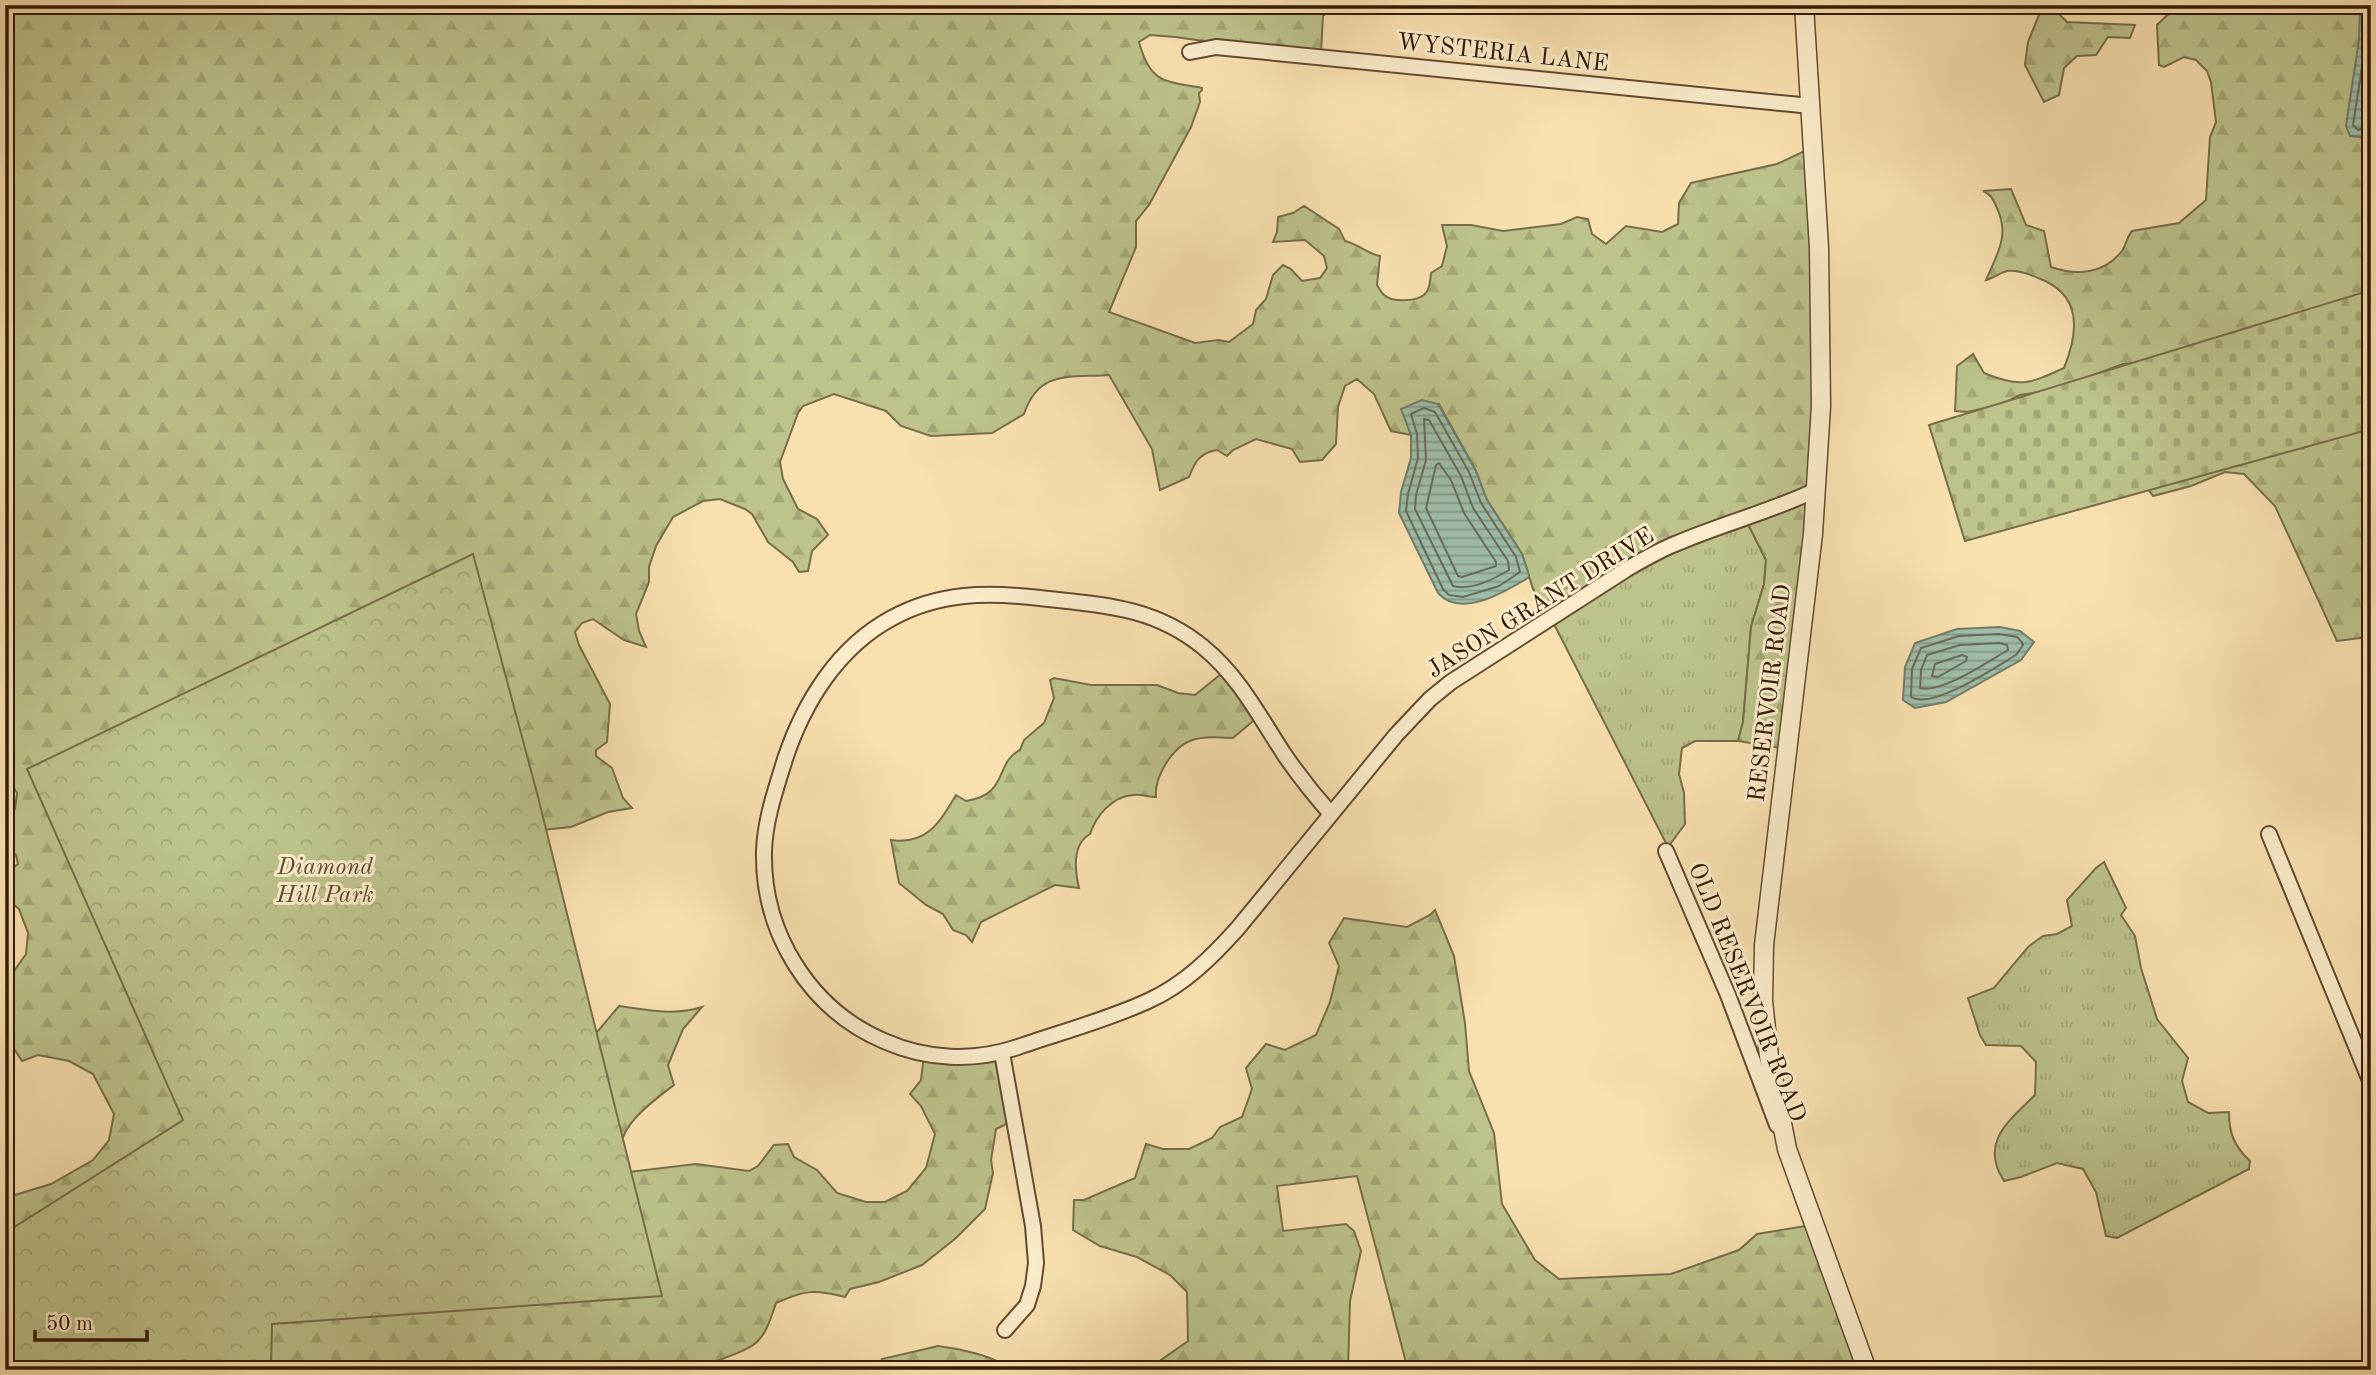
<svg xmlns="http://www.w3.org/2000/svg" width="2376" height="1375" font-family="'Old Standard TT',serif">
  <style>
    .grass { fill: url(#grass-tufts); stroke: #786e4a; stroke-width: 2 }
    .forest { fill: url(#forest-firs); stroke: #786e4a; stroke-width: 2 }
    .cemetery { fill: url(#cemetery-stones); stroke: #786e4a; stroke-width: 2 }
    .park { fill: url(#park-crowns); stroke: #786e4a; stroke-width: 2 }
    .water { fill: url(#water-rules); stroke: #737c6a; stroke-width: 2 }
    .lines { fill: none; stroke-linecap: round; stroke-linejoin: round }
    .shore { stroke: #686c5a; stroke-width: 2 }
    .minor-casing { stroke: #644c32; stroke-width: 18 }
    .tertiary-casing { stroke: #644c32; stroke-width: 21 }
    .minor { stroke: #fbeccb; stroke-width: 14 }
    .tertiary { stroke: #fbeccb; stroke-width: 18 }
    .labels { text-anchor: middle; stroke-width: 6; stroke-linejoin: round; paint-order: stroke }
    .street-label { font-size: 24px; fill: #331a08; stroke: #fbeccb }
    .park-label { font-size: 24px; font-style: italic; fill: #5c4d2f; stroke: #fbeccb }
  </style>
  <defs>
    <pattern id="grass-tufts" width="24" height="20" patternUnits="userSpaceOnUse" patternTransform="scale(1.75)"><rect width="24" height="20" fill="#bdc38b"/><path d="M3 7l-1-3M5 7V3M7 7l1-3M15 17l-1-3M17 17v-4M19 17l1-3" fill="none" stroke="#a3a776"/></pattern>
    <pattern id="forest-firs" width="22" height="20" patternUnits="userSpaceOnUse" patternTransform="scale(1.75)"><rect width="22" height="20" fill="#bdc38b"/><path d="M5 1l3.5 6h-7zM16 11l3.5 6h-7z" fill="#a3a776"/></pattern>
    <pattern id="cemetery-stones" width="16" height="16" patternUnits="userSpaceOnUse" patternTransform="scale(1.75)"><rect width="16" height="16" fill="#bdc38b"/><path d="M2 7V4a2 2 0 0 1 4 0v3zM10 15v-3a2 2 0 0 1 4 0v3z" fill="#a3a776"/></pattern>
    <pattern id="park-crowns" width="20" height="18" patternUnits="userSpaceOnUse" patternTransform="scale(1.75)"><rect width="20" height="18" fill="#bdc38b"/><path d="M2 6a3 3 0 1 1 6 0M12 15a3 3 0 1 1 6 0" fill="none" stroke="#a3a776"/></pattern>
    <pattern id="water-rules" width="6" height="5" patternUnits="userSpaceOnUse" patternTransform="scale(1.75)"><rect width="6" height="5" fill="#9ebeab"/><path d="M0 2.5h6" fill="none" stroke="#819a89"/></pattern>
  </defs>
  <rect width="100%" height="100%" fill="#f9e1af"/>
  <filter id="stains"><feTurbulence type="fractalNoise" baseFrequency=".00286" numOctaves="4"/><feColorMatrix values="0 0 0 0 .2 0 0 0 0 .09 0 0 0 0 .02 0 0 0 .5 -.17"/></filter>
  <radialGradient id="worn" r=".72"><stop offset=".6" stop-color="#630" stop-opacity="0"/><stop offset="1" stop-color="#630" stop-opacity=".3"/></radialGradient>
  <path class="grass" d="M1748 524 1766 560 1764 584 1751 627 1743 722 1738 741H1695L1682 748 1679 774 1684 793 1685 824 1668 847 1554 624 1655 554Z
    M2104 862 2126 908 2121 915 2135 936 2141 968 2157 1019 2188 1058 2182 1081 2188 1102 2208 1113 2229 1112C2229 1133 2234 1146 2250 1161L2249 1169 2117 1238 2106 1236 2096 1192 2083 1169 2057 1163 2021 1177 2004 1181C1979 1142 2009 1121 2035 1095L2036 1062 2021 1046 1986 1045 1980 1035 1968 998 1994 988 2028 947 2043 936 2057 934 2072 926 2067 900 2096 868Z"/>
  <path class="forest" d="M5 5H1336L1323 16 1321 54 1261 49 1175 37 1150 35 1139 42C1150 83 1164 81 1202 88V90L1199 93 1200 102 1191 127 1149 205 1136 221V247L1109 312 1195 343 1219 340 1229 342 1253 324 1256 310 1266 299 1273 275 1283 265 1291 269 1302 281 1320 278 1327 268 1324 256 1305 240 1273 242 1277 232 1278 217 1293 213 1304 206 1339 229 1345 241C1358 244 1368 254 1380 256L1377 285C1379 288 1381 292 1384 295 1391 302 1415 302 1424 295 1430 290 1430 281 1431 273L1442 266 1447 246 1442 225H1471L1503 231 1561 224 1577 217 1588 219 1592 234 1606 244 1626 226 1662 232 1678 224 1679 203 1691 183 1777 164 1813 147 1819 458 1786 749 1738 741 1743 722 1751 627 1764 584 1766 560 1748 524 1655 554 1553 620 1533 589 1522 554 1487 500 1475 469 1439 404 1402 409 1411 435 1391 431 1374 394 1357 379 1345 386 1338 407 1336 444 1322 460 1300 462 1292 449 1256 439 1233 450 1227 456 1217 450C1200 453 1195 461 1189 477L1160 490 1152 449 1109 375C1070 378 1039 369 1024 414L992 433 931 436 901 426 886 411 834 394 803 406 798 413 780 462 783 479 798 509 817 519 828 535 812 551 808 571 799 572 793 562 768 542 752 514 745 509 720 499 703 501 673 517 656 546 649 567V582L636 614 639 631 646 647 624 640 593 619 582 623 575 632 579 645 610 704 607 742 596 750V756L612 768 623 798 632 808 608 812 571 827 522 832 590 1034 598 1031 619 1006C648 1010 674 1016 702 1007L683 1029 668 1065 674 1085C649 1104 601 1137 629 1172L696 1164 749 1171 758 1166 774 1145 788 1144 794 1157 817 1170 837 1193 866 1202H885L907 1191 926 1168 935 1134 921 1106 910 1094 921 1080 924 1055 1005 1054 1017 1119 996 1129 991 1160 993 1173 985 1209 956 1238 922 1265 879 1282 850 1289 845 1297C814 1289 805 1290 776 1303 762 1346 758 1345 717 1361 710 1363 704 1369 697 1370 683 1371 674 1364 660 1364L654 1370H5V1198L51 1184 93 1160 109 1140 114 1114 93 1074 69 1061 38 1055 22 1061 5 1035V984L26 954 28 933 19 909 5 897V873L18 864 16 855 11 852 5 853V818L15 809 17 793 5 775Z
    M2043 5H2050L2067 22 2135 25 2130 38 2108 37 2096 55 2077 56 2064 68 2059 95 2044 102 2025 65 2028 42Z
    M2178 5H2360L2361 137 2371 131V314L2195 358 2123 364 2052 390 2020 395 2002 404 1968 412 1955 411 1957 366 1973 354 1984 373C2020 388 2029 384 2064 368 2079 331 2082 294 2038 278 2029 274 2017 270 2007 271 2000 273 1993 278 1986 280 1997 254 2010 236 1997 208 1993 200 1992 195 1983 191L2011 189 2026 225 2044 231 2051 267C2077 276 2104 274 2122 251 2126 245 2127 237 2132 231L2179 223 2206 200 2210 137 2216 122 2211 82 2207 71 2196 60 2184 57 2164 67 2159 65 2157 25Z
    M2371 395V631L2360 638 2337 641 2275 506 2244 474 2225 472 2191 486 2153 496 2143 482Z
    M1226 670 1260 715 1233 738C1201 736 1183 735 1165 765 1159 776 1155 785 1156 797 1149 797 1141 794 1134 795 1112 796 1096 816 1090 834 1071 845 1075 871 1079 888L1055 885 981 922 972 942 966 935 953 930 943 914 926 905 899 883 891 840C927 845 940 822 956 795L966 801C1010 794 994 763 1020 750L1024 740 1044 723 1054 698 1050 680 1054 678 1091 685H1157L1178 693 1195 695Z
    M1435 910 1454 956 1465 1023 1469 1071 1494 1133 1502 1204 1535 1260 1559 1279 1671 1274 1739 1250 1757 1234 1817 1224 1871 1370H1408L1357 1176 1277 1186 1283 1231 1346 1224 1354 1231 1361 1251 1350 1301 1348 1370H1156L1161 1360 1188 1341 1187 1292 1170 1275 1137 1257 1100 1246 1073 1230 1074 1200H1084L1135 1178 1146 1144 1163 1149H1189L1212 1138 1220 1127 1242 1117 1252 1089 1246 1068 1266 1044 1285 1050 1316 1035 1330 1002 1339 966 1329 943 1344 918 1407 927 1430 915Z
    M938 1346C955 1348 999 1356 1008 1370H876L882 1359Z"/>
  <path class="cemetery" d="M2371 290V429L1965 541 1929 425Z"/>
  <path class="park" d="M473 554 537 793 662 1296 272 1324 271 1370H5V1233L183 1120 27 769Z"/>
  <path class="water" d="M2360 5H2371V131L2361 137 2350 136 2346 126 2359 40Z
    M1422 400 1438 404 1475 469 1487 500 1522 554 1529 575 1528 578C1504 592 1461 619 1438 593L1399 513 1401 492 1411 458V435L1401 409Z
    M2000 627 2020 631 2034 642 2021 660 1946 702 1915 708 1903 700 1905 667 1915 643 1957 629Z"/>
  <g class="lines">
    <path class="shore" d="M2367 5 2366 41 2353 125 2358 130 2371 126
      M1424 408 1435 412 1469 472 1481 503 1516 557 1520 572 1499 586 1463 597 1449 595 1443 589 1406 511 1408 494 1418 458 1417 434 1411 414Z
      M1424 419 1429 420 1461 476 1473 508 1508 561 1509 570C1494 579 1470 591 1453 586L1415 509 1416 495 1426 460Z
      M1439 463 1451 480 1464 513 1496 562V566L1462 577 1458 576 1426 508 1436 465Z
      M1999 634 2017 637 2022 642 2023 645 2016 655C1996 667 1932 710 1911 697L1912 669 1921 648 1959 636Z
      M1999 643 2007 645 2008 650C1989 661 1941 694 1920 688L1921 670 1927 655 1960 645Z
      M1962 655 1967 657 1966 661 1938 677 1932 676 1935 664Z"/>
    <g class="minor-casing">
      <path id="minor" d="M1190 52 1216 47 1811 106
        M1331 814C1315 796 1300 777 1286 757 1260 718 1240 677 1203 647 1153 606 1101 605 1040 598 987 592 940 592 892 618 838 647 804 702 785 759 776 789 765 819 764 851 762 932 809 1009 884 1041 927 1060 974 1062 1018 1047 1061 1032 1107 1020 1148 1001 1184 985 1212 957 1238 928L1396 735 1430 699 1451 682 1627 569C1644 559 1661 549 1680 542 1725 523 1772 511 1816 490
        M2269 834 2371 1083
        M1666 851 1728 995 1777 1125
        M1002 1053 1033 1226 1036 1263 1033 1286 1027 1305 1005 1330"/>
    </g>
    <g class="tertiary-casing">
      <path id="tertiary" d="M1804 5 1819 248 1821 406 1813 534 1764 945 1763 1001 1769 1056 1787 1149 1867 1370"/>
    </g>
    <use href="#minor" class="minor"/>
    <use href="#tertiary" class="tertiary"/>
  </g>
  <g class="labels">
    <g class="street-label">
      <text transform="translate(1503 52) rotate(6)" y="8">WYSTERIA LANE</text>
      <text transform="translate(1540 602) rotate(-32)" y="8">JASON GRANT DRIVE</text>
      <text transform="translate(1769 693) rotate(-83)" y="8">RESERVOIR ROAD</text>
      <text transform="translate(1748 992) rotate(68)" y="8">OLD RESERVOIR ROAD</text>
    </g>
    <g class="park-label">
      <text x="325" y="874">Diamond<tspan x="325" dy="28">Hill Park</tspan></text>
    </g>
  </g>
  <rect width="2376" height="1375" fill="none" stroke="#f9e1af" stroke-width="28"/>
  <rect x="7" y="7" width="2362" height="1361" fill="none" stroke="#331a08" stroke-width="3.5"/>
  <rect x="14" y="14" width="2348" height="1347" fill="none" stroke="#331a08" stroke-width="2"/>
  <path d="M35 1330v10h112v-10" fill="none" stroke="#331a08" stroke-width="3.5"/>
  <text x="46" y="1330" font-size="21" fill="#331a08" stroke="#fbeccb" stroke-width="5" paint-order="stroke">50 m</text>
  <rect width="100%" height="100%" filter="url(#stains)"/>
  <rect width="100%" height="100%" fill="url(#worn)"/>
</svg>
